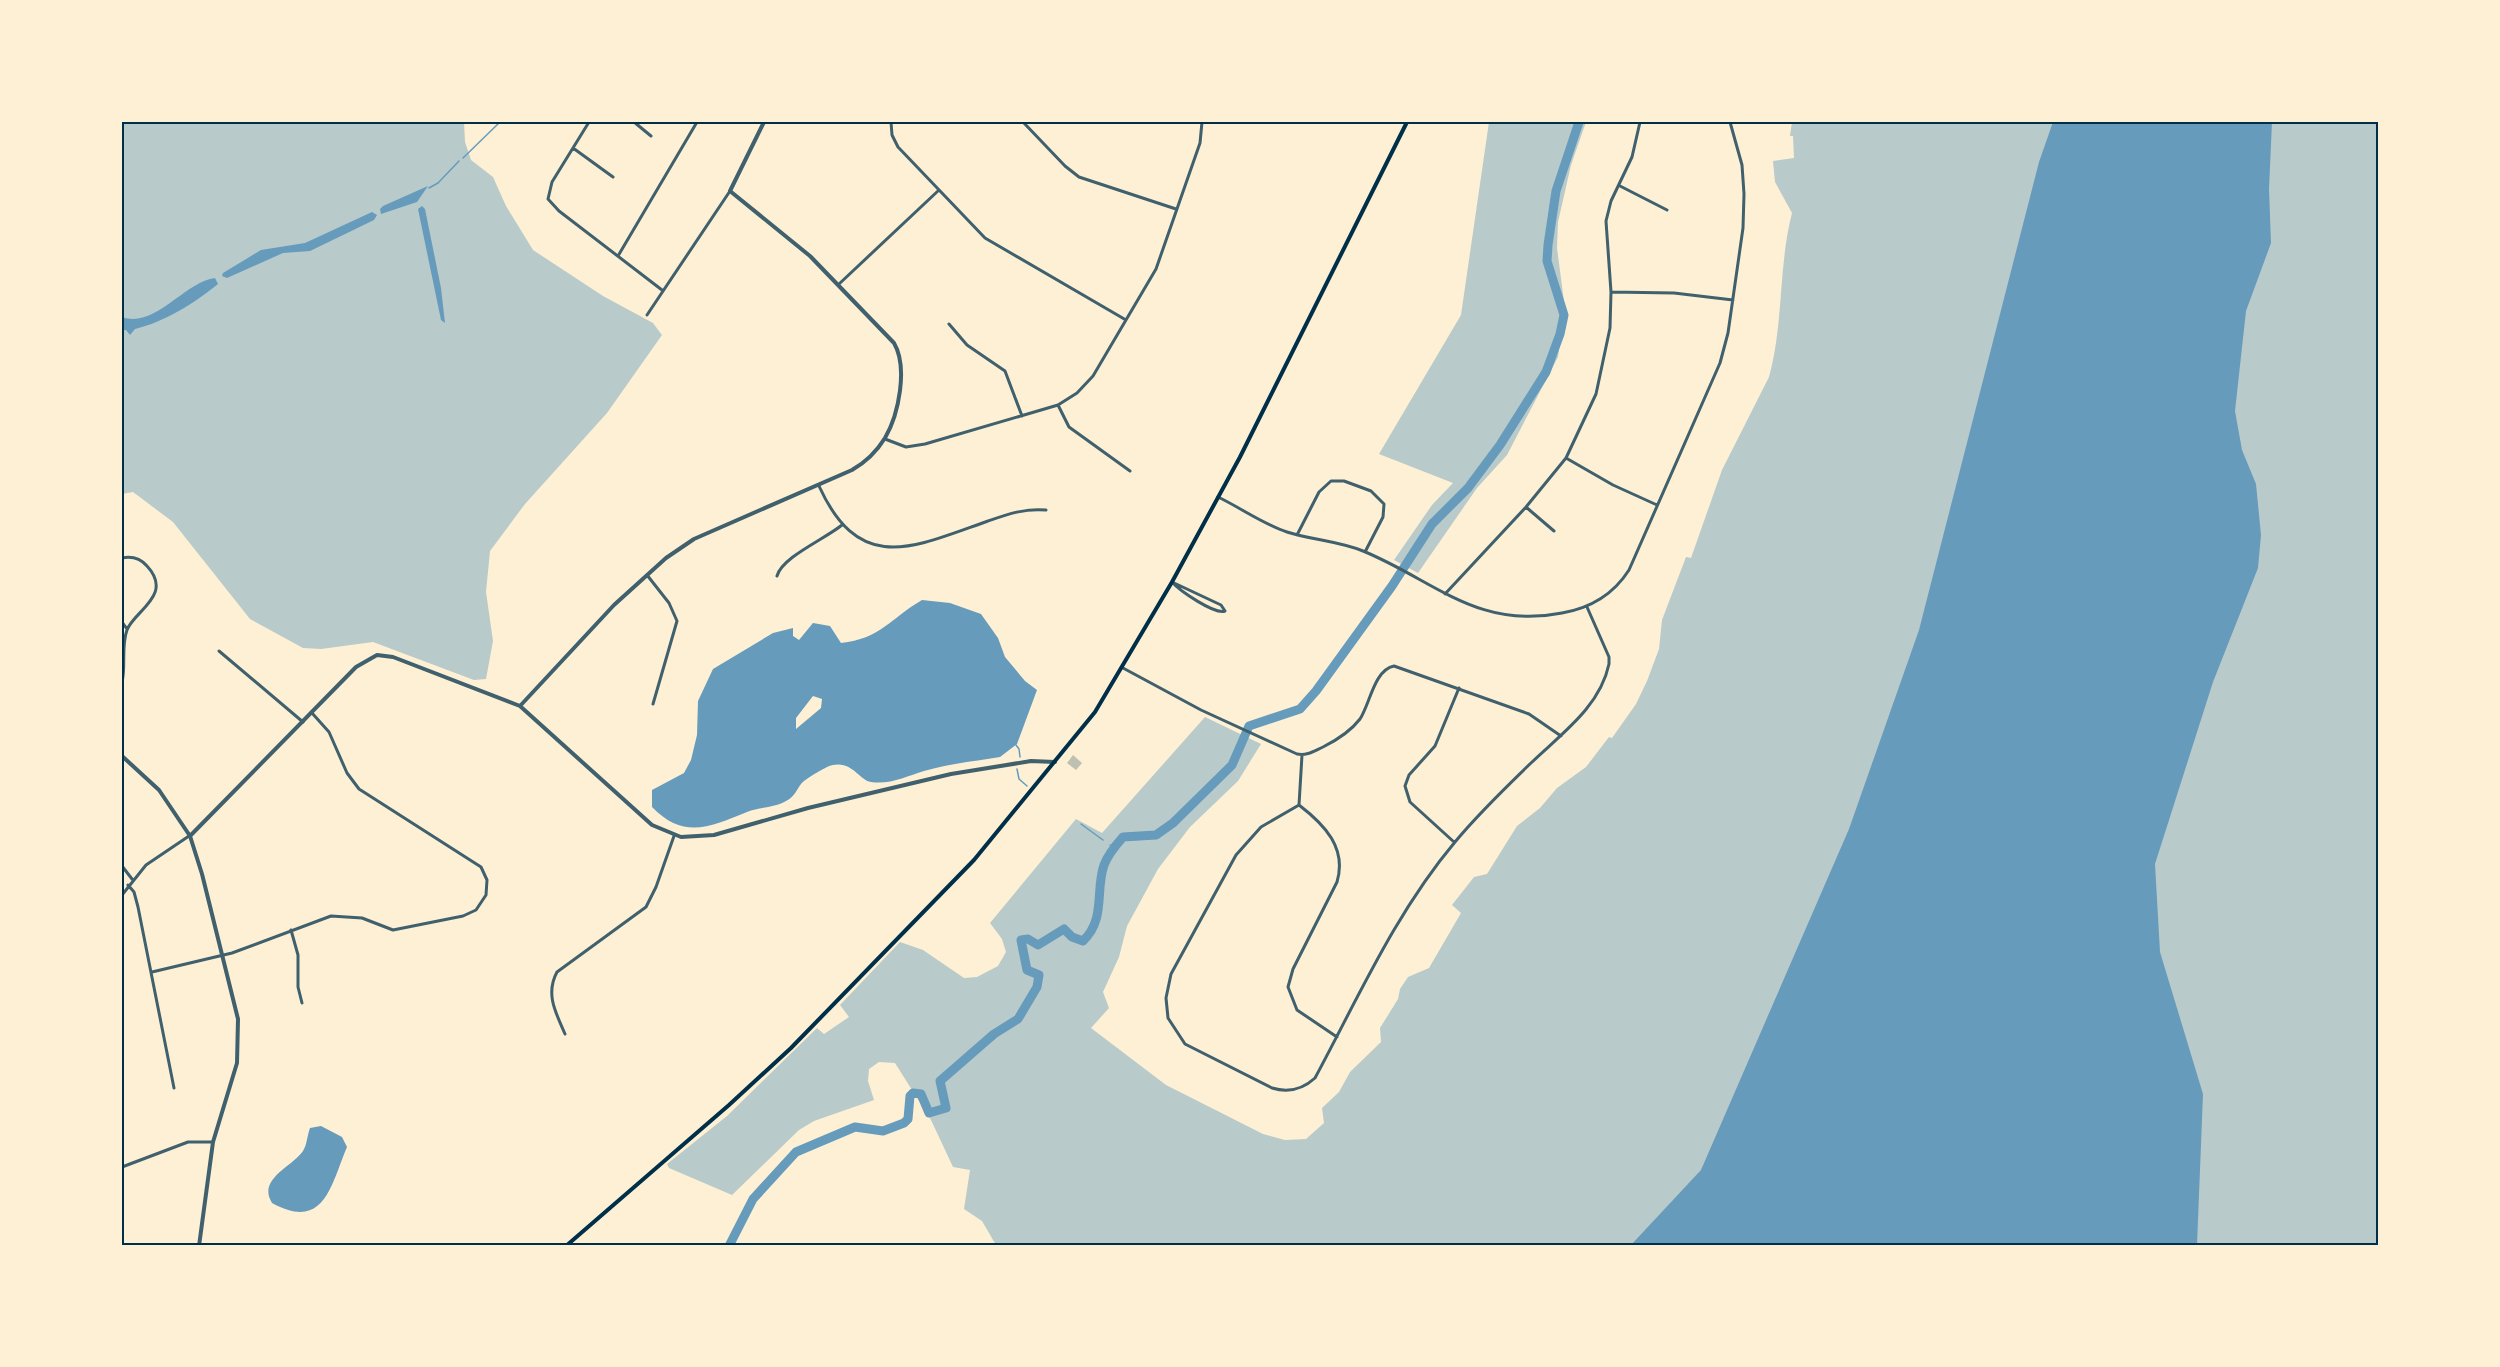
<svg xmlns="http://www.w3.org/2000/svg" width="2500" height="1367" font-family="Cabin,sans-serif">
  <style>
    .green { fill: #b9caca }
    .water { fill: #669bbc; fill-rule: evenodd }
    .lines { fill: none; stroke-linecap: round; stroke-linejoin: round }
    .stream { stroke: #669bbc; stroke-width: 1.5 }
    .river { stroke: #669bbc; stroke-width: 9 }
    .building { fill: #bec0b2 }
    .minor { stroke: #3f606c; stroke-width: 3 }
    .tertiary { stroke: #3f606c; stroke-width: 4 }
    .secondary { stroke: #003049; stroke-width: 4 }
    .neatline { fill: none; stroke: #003049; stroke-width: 2 }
  </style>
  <rect width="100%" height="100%" fill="#fdf0d5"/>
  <path class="green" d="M122 122H464L465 142 471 160 493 177 506 206 533 250 603 296 653 323 662 335 607 413 525 504 490 551 486 592 493 641 486 679 474 680 373 642 321 649 303 648 250 619 173 522 133 492 122 494Z
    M1489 122H1586L1571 165 1558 222 1557 248 1565 309 1558 357 1507 455 1477 488 1418 573 1394 560 1432 505 1453 483 1379 454 1461 315Z
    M1792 122H2378V1245H996L982 1221 964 1209 970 1170 953 1167 931 1120 895 1063 879 1062 869 1069 868 1081 874 1100 814 1121 799 1130 732 1195 669 1168 667 1164 727 1116 817 1028 824 1034 849 1017 840 1005 900 942 923 950 964 978 977 977 998 966 1006 952 1002 939 990 923 1076 819 1102 833 1205 717 1261 744 1238 781 1190 827 1158 869 1127 926 1119 957 1103 992 1109 1008 1091 1028 1166 1085 1263 1134 1285 1140 1306 1139 1324 1123 1322 1108 1339 1092 1350 1072 1381 1042 1380 1028 1398 999 1400 989 1408 977 1429 968 1461 913 1452 905 1474 877 1487 874 1517 826 1540 808 1557 788 1586 767 1609 737 1612 738 1636 704 1647 681 1659 649 1662 620 1686 557 1691 558 1722 470 1769 377C1784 323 1778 267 1792 213L1775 182 1773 161 1794 158 1793 136H1790Z"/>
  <path class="water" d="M2053 122H2272L2269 189 2271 243 2246 311 2235 411 2242 450 2256 484 2261 535 2258 568 2213 682 2155 864 2160 952 2203 1094 2197 1245H1631L1701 1170 1849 829 1919 630 2039 162Z
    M428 186 417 202 381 214 380 209 383 206Z
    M422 206 425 209 441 288 445 323 441 320 418 209Z
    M372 212 377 215 374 220 310 251 283 253 227 278 222 276 223 273 261 250 305 243Z
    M215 278 218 284C195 303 164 322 135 329L130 335 126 330H122V317C155 329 184 282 215 278Z
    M922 600 950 603 981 614 998 638 1005 657 1025 681 1037 690 1017 744 1000 757C975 761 949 764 924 771 907 776 890 785 871 782 859 781 851 757 827 767 821 770 805 779 801 784 796 791 794 797 786 801 774 808 759 807 747 812 710 827 684 840 652 807V790L684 773 691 760 697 735 698 701 713 669 773 633 793 628V636L799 640 813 623 830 626 841 643C880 639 891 618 922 600ZM813 696 822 699 821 708 796 729V718Z
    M321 1126 342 1137 347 1147C331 1184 325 1232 272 1203 257 1179 292 1167 303 1151 307 1145 307 1136 310 1128Z"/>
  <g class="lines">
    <path class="stream" d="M463 158 500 122
      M429 188 438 183 459 161
      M1016 745 1019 749 1020 757
      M1017 769 1019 779 1027 786
      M1081 824 1103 840
      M1110 845 1114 848"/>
    <path class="river" d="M729 1246 753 1199 796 1152 855 1127 883 1131 904 1123 908 1119 910 1096 913 1093 921 1094 929 1113 946 1108 940 1081 994 1034 1018 1019 1037 987 1039 975 1027 970 1021 940 1028 939 1038 945 1064 929 1072 937 1083 941C1106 919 1095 891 1104 865 1108 854 1116 845 1123 837L1156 835 1173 823 1232 765 1249 726 1300 709 1316 691 1392 586 1432 524 1468 488 1500 445 1546 372 1560 334 1564 315 1547 261 1548 245 1556 191 1579 122"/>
  </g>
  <path class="building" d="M1073 755 1082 763 1076 770 1067 763Z"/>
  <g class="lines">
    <path class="minor" d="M589 122 552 182 548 199 559 211 662 290
      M634 122 651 136
      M891 122 892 135 898 147 985 238 1126 320
      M1023 122 1065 166 1079 177 1176 209
      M573 148 613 177
      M1620 186 1667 210
      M618 256 697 122
      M839 284 939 190
      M1611 292 1674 293 1733 300
      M647 315 730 191
      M949 324 967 345 1005 371 1022 416
      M1058 405 1069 427 1130 471
      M885 439 906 447 925 444 1058 405 1077 393 1093 376 1156 269 1200 143 1202 122
      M1566 458 1613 485 1657 505
      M819 486C860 576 914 547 988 521 1008 514 1025 508 1046 510
      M1218 497C1241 508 1263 524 1287 532 1312 540 1338 541 1363 551 1434 580 1477 630 1562 613 1591 608 1613 595 1629 570L1720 363 1728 333 1743 228 1744 194 1742 165 1730 122
      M1526 507 1554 531
      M1297 535 1319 492 1331 481H1344L1371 491 1384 504 1383 517 1365 552
      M122 558C132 556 140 558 147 566 174 595 134 611 127 630 121 646 126 666 122 682
      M647 575 669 603 677 621 653 704
      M777 576C782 557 825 539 842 525
      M1172 582 1221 605 1225 611C1215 615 1180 591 1172 582Z
      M1445 594 1526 507 1566 458 1596 394 1610 328 1611 292 1606 221 1611 201 1632 157 1640 122
      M122 622 127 629
      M219 651 303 722
      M1123 668 1201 710 1297 754C1307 756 1314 751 1323 747 1337 740 1350 732 1360 719 1370 704 1374 670 1394 666L1529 714 1561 736
      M1299 805 1261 827 1236 855 1171 974 1166 998 1168 1018 1185 1044 1272 1088C1288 1093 1303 1089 1315 1078 1358 998 1396 912 1455 842 1478 814 1505 788 1531 763 1561 734 1600 707 1609 664V657L1587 607
      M1299 805C1325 825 1347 848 1337 882L1293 969 1288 987 1297 1010 1337 1037
      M1299 805 1302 755
      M1454 842 1410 802 1405 786 1409 775 1435 746 1459 688
      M122 866 132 879
      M128 885 134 892 138 907 174 1088
      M122 895 146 865 189 836
      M291 930 298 955V987L302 1003
      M152 972 232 953 331 916 362 918 393 930 463 916 476 910 486 895 487 880 481 867 359 789 347 773 329 732 312 713
      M565 1034C556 1013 545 994 557 972L646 907 656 887 674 836
      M122 1167 188 1142H213"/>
    <path class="tertiary" d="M520 706 614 605 666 558 694 539 852 470C866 462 877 451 885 438 899 414 908 367 894 343L810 256 730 191 764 122
      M122 756 159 790 190 836 202 874 238 1019 237 1063 213 1142 199 1246
      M190 836 356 667 377 655 393 657 520 706 652 825 681 837 714 835 808 808 951 774 1031 761 1055 762"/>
    <path class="secondary" d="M566 1246 729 1105 791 1048 974 860 1095 712 1172 582 1240 457 1407 122"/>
  </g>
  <rect width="2500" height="1367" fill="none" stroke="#fdf0d5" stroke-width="246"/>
  <rect x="123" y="123" width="2254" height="1121" class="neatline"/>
</svg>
